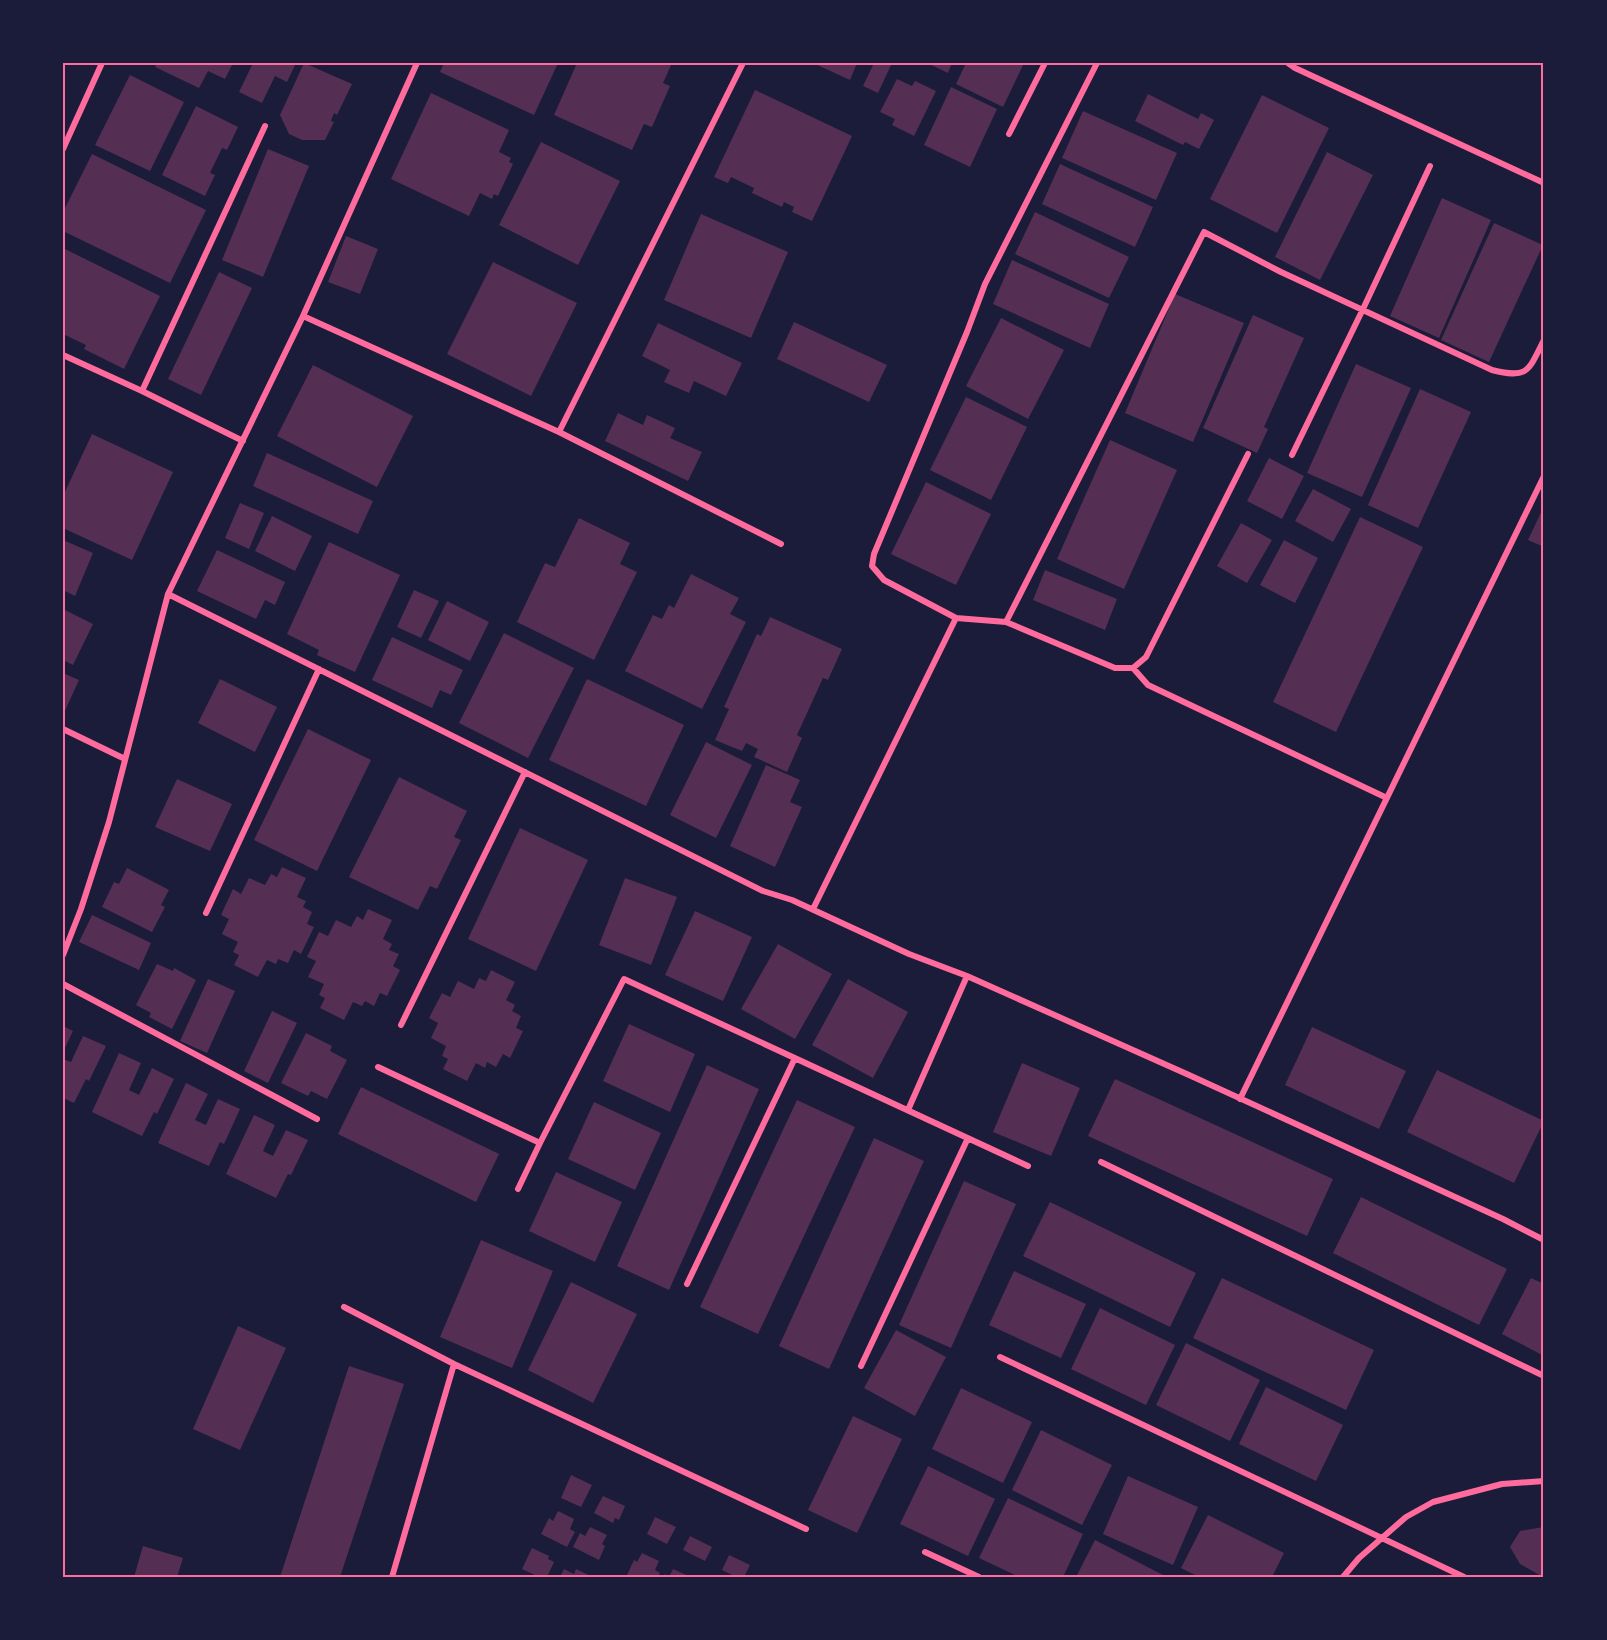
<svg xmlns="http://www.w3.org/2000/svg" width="1607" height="1640" font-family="Jost,sans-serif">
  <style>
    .building { fill: #542f53 }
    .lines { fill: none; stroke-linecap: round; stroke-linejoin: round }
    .minor { stroke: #ff6b9d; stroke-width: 6 }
    .neatline { fill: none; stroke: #ff6b9d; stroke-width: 2 }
  </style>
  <rect width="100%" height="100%" fill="#1b1b3a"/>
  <path class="building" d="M157 63H233L225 79 208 71 199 88 155 67Z
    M253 63H296L287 82 275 76 262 103 239 92Z
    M304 63 352 84 337 115 334 113 331 121 334 122 325 140H302L289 134 280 115Z
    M444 63H558L534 115 440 72Z
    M577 63H672L663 83 670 86 652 127 644 124 632 150 554 115Z
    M813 63H857L850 80Z
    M874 63H892L878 93 863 86Z
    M927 63H952L948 73Z
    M966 63H1024L1003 107 956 84Z
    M130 75 184 102 150 171 95 145Z
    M897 79 912 86 915 81 936 91 914 136 892 125 895 119 880 112Z
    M951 87 997 109 970 167 924 145Z
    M755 90 852 136 812 221 792 212 794 207 784 202 782 207 752 193 754 188 731 177 728 183 714 177Z
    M431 93 509 130 499 152 511 158 509 162 513 164 498 196 494 194 492 199 480 193 469 216 391 179Z
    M1148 94 1198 119 1201 113 1214 120 1199 149 1185 142 1183 145 1135 121Z
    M1262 95 1329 128 1277 233 1210 199Z
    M196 106 238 127 227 150 222 148 210 173 215 175 205 196 162 175Z
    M1083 111 1177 153 1156 200 1062 158Z
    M541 142 620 181 578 265 499 225Z
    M268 149 309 166 263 277 222 260Z
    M1327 152 1373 175 1320 280 1275 257Z
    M92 154 206 210 170 283 63 231V212Z
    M1060 164 1153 207 1135 247 1042 204Z
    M1442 198 1491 220 1439 338 1390 316Z
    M1035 212 1129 257 1109 298 1015 254Z
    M701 214 788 252 751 338 664 300Z
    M1494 223 1543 245 1489 362 1441 340Z
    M346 236 378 249 360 294 328 282Z
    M63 248 160 296 124 369 84 349 86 345 63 334Z
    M1012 260 1109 304 1090 348 993 304Z
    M493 262 577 303 531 396 447 354Z
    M219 272 252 288 201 395 168 379Z
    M1175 294 1244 323 1193 442 1125 413Z
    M1253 315 1304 338 1264 427 1268 429 1257 453 1203 428Z
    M1001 318 1064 350 1028 419 966 386Z
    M794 322 887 365 869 402 777 359Z
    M658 323 742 363 726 396 694 381 689 393 664 382 670 370 642 356Z
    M1356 364 1411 388 1362 497 1307 473Z
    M313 365 413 416 377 487 277 436Z
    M1420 389 1471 412 1418 528 1368 505Z
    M966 397 1027 427 991 500 930 470Z
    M618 413 643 425 647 415 675 428 670 438 702 452 688 481 605 441Z
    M92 434 173 472 132 560 63 528V496Z
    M1110 440 1177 470 1124 589 1057 559Z
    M267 453 373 501 358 534 253 486Z
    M1269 458 1304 476 1282 519 1247 501Z
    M926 482 991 514 956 585 891 554Z
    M1313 489 1351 509 1333 542 1295 521Z
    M240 503 264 513 249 549 225 538Z
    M1544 506V547L1528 540Z
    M272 516 312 536 295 571 255 551Z
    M1360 517 1423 547 1336 732 1273 702Z
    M579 518 630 543 620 564 637 572 594 660 517 622 545 563 555 567Z
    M1241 523 1272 540 1247 583 1217 566Z
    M63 540 93 553 75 596 63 590Z
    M1284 540 1318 558 1295 603 1260 585Z
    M329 542 400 575 355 672 317 655 319 650 287 634Z
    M217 550 285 582 275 605 265 600 256 619 197 591Z
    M1045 570 1117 599 1105 630 1033 600Z
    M691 574 739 598 730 614 746 622 702 709 625 671 653 615 662 619 669 605 674 608Z
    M414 590 439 601 421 638 397 627Z
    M447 601 489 622 470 661 428 640Z
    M63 609 93 624 73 665 63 660Z
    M770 617 842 649 828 680 823 678 797 735 802 738 787 772 754 757 758 749 746 743 742 751 715 740 729 709 724 707 757 634 761 636Z
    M504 633 574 668 528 758 459 723Z
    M392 637 463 670 451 695 440 690 432 708 372 680Z
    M63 673 79 680 63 715Z
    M220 679 277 707 255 752 198 723Z
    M587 679 684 725 646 806 549 760Z
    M308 729 371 760 317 871 254 840Z
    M706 742 752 765 716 838 670 815Z
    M766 765 800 780 790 802 802 807 775 867 730 846Z
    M399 777 467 811 454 837 461 840 437 889 430 886 418 910 349 877Z
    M177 779 232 804 210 851 155 827Z
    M520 828 588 860 536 971 468 939Z
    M282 867 306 878 297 897 306 901 303 907 312 912 307 924 314 927 301 954 294 950 288 963 278 959 276 964 267 960 258 977 234 965 239 955 233 952 238 942 222 934 229 919 221 915 233 889 241 894 249 878 265 885 271 874 277 877Z
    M127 868 169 890 161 905 165 907 152 932 102 907 114 882 119 884Z
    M625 878 677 897 651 965 599 945Z
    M368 909 392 920 383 939 392 944 389 950 399 954 393 966 400 970 387 996 380 993 374 1006 365 1001 362 1006 353 1002 344 1020 320 1008 325 998 319 995 324 984 308 977 316 961 307 957 319 932 328 936 336 920 351 927 357 916 363 920Z
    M695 911 752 937 723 1001 665 975Z
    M92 915 151 943 139 970 79 942Z
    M778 944 832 974 795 1039 741 1009Z
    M157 964 173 971 174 968 196 980 172 1029 149 1017 151 1013 136 1005Z
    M491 970 515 982 506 1000 515 1005 512 1011 521 1016 516 1028 523 1031 510 1058 503 1054 496 1067 487 1062 485 1068 476 1063 467 1081 443 1069 448 1059 442 1056 446 1046 431 1038 438 1023 429 1018 442 993 450 997 458 981 474 989 479 978 486 981Z
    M208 979 235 991 207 1053 180 1041Z
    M848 979 908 1012 873 1078 812 1045Z
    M272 1011 297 1023 268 1083 244 1071Z
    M629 1024 695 1054 670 1112 603 1081Z
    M63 1026 73 1031 63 1052Z
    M1312 1027 1406 1071 1379 1129 1285 1085Z
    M306 1033 332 1046 330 1051 347 1060 327 1099 311 1091 308 1096 281 1083Z
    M83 1036 106 1046 89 1081 86 1079 74 1103 63 1098V1059L71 1062Z
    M119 1053 141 1063 129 1090 139 1095 152 1068 174 1079 157 1114 154 1112 142 1136 92 1112Z
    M1022 1063 1080 1088 1051 1156 993 1132Z
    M707 1065 759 1089 669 1290 617 1266Z
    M1437 1070 1544 1121 1514 1183 1407 1132Z
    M1115 1079 1333 1179 1307 1236 1088 1136Z
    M186 1083 208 1094 195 1120 206 1125 218 1099 240 1109 224 1144 220 1142 209 1166 158 1143Z
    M361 1087 499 1154 476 1202 338 1134Z
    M797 1100 855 1127 758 1334 700 1307Z
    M594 1102 661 1133 635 1190 568 1159Z
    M254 1115 275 1125 263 1151 273 1156 286 1130 308 1140 291 1175 288 1174 276 1198 226 1174Z
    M874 1138 924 1161 829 1369 779 1346Z
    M556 1172 622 1202 595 1262 529 1231Z
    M964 1181 1016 1204 951 1348 899 1325Z
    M1361 1197 1507 1269 1479 1325 1333 1253Z
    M1050 1202 1196 1273 1170 1327 1023 1256Z
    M481 1240 553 1271 512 1368 440 1337Z
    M1014 1271 1086 1304 1061 1358 989 1325Z
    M1222 1278 1374 1350 1346 1410 1193 1338Z
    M1531 1278 1544 1284V1356L1502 1334Z
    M571 1282 637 1314 593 1403 528 1370Z
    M1100 1308 1175 1345 1146 1405 1071 1369Z
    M238 1326 286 1348 240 1450 193 1429Z
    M896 1330 946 1357 915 1416 864 1388Z
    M1186 1343 1260 1380 1230 1441 1156 1405Z
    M349 1366 404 1384 340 1577H280Z
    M1266 1387 1343 1425 1316 1481 1239 1444Z
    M961 1388 1032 1422 1003 1483 932 1449Z
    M853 1416 902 1439 857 1533 808 1510Z
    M1041 1430 1112 1465 1082 1525 1012 1490Z
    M928 1466 995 1499 968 1556 900 1524Z
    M571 1475 592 1485 581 1507 561 1498Z
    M1128 1476 1198 1507 1173 1565 1103 1534Z
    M603 1496 625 1506 619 1520 615 1518 613 1523 594 1513Z
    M1008 1498 1083 1534 1063 1577H1019L979 1558Z
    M558 1511 574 1519 570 1529 575 1532 567 1547 541 1534 549 1518 553 1521Z
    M1208 1515 1284 1553 1272 1577H1199L1181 1568Z
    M655 1517 676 1527 667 1544 647 1534Z
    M590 1527 607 1535 602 1544 605 1546 599 1560 573 1547 580 1533 585 1536Z
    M1544 1527V1577H1543L1520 1564 1510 1547 1520 1531Z
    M690 1536 712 1547 705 1561 683 1550Z
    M1095 1540 1167 1577H1076Z
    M143 1546 183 1558 177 1577H134Z
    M532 1548 549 1556 548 1559 554 1562 547 1577H539L522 1569Z
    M642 1553 659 1561 655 1570 660 1573 658 1577H631L627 1575 634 1560 637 1562Z
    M729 1555 750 1565 744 1577H736L722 1570Z
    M564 1569 574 1574 576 1569 593 1577H560Z
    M673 1569 691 1577H664L665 1574 669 1577Z"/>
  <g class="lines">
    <path class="minor" d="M1288 63 1295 68 1544 183
      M1009 134 1045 63
      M63 149 102 63
      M303 316 559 432 781 544
      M63 355 142 391 243 441
      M142 391 265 126
      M559 432 743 63
      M1292 455 1363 309 1430 166
      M168 594 763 891 792 900 909 954 967 976 1189 1075 1503 1219 1544 1240
      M956 618 884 580 872 566 874 554 967 332 985 284 1097 63
      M1006 622 1115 668H1133L1146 657 1248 454
      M1133 668 1148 685 1387 798
      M63 729 125 759
      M813 909 956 618 1006 622 1204 232 1281 272 1492 370C1529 379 1528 371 1544 340
      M206 913 319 669
      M63 955 81 909 109 822 168 594 303 316 417 63
      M63 984 317 1119
      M401 1025 525 772
      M378 1067 540 1143
      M1240 1099 1544 476
      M908 1110 967 976
      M1101 1162 1544 1376
      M518 1189 540 1143 624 979 1028 1166
      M687 1284 795 1058
      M344 1307 454 1364 806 1529
      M1000 1357 1464 1577
      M861 1366 968 1138
      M925 1552 979 1577
      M392 1577 454 1364
      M1343 1577 1359 1558 1406 1517 1433 1502 1502 1484 1544 1481"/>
  </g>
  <rect width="1607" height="1640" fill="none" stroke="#1b1b3a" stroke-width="129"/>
  <rect x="64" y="64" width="1478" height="1512" class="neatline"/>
</svg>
